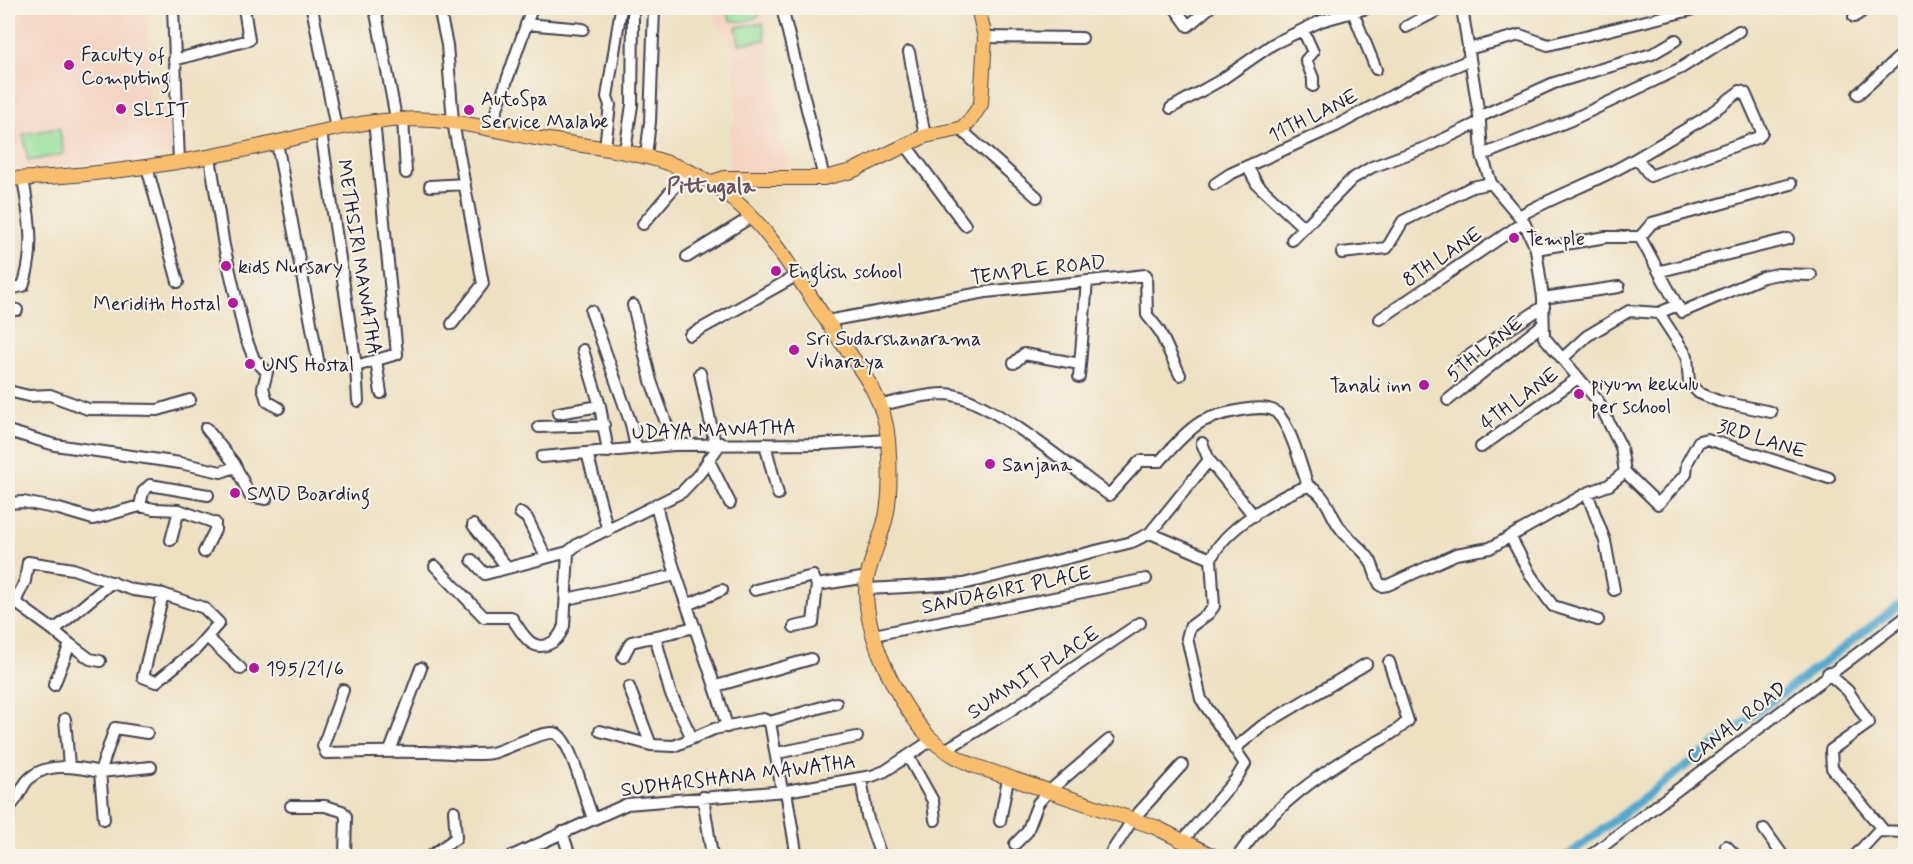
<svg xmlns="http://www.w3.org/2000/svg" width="1913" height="864" font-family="Mynerve,sans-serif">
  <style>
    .built { fill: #f5d3c1 }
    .green { fill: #96e09b; stroke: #5c816b; stroke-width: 1.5 }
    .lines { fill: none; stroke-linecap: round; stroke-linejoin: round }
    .canal { stroke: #52a9cf; stroke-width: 8 }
    .minor-casing { stroke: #403f4f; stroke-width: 14 }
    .major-casing { stroke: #403f4f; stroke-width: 16 }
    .minor { stroke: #fff; stroke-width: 10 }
    .major { stroke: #f9be6d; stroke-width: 14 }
    .poi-dot { fill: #b5179e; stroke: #f7f3e8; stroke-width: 2 }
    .labels { text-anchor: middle; stroke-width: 4.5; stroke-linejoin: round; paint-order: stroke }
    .poi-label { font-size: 20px; fill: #22223b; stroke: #f7f3e8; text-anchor: start }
    .street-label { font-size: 20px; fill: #22223b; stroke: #f7f3e8 }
    .quarter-label { font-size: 22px; font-weight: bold; fill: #66535e; stroke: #f7f3e8 }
  </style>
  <rect width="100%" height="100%" fill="#f7f3e8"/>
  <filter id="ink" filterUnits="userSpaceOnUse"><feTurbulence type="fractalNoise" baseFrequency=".0167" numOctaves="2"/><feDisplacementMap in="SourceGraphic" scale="12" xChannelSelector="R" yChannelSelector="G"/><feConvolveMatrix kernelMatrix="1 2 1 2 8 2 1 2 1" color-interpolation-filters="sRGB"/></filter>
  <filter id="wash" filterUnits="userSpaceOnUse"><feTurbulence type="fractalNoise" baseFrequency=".008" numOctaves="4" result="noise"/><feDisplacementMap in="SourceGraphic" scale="24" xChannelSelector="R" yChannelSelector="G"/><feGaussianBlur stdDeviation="1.35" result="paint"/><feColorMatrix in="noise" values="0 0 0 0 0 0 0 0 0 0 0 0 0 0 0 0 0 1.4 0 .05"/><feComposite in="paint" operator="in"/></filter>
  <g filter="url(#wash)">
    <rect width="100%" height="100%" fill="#ede1c2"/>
    <path class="built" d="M8 8H147L150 106 174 100 173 153 67 167 8 171Z
      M716 8H764L788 175 729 174 730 128 736 118 733 49 729 38 715 23Z"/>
    <path class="green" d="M721 8H758L759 15C752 21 739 23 730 20L726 9Z
      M763 23 765 40 739 44 736 27Z
      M8 126H14L15 145 8 146Z
      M59 128 64 154 28 161 23 134Z"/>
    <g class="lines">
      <path class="canal" d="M1567 856 1906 600"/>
    </g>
  </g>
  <g filter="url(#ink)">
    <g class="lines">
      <g class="minor-casing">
        <path id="minor" d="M173 8 179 162
          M312 8 336 128
          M375 8 396 118
          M439 8 447 45 453 122 483 284 452 324
          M782 8 824 178
          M1175 8 1188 26 1209 8
          M1353 12 1376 69
          M1854 17 1867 8
          M526 24 583 29
          M1406 27 1442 8
          M1303 30 1313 52 1306 60 1313 78V86
          M985 37 1082 38
          M1468 49 1520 35 1548 45 1699 8
          M909 52 925 136
          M174 60 249 40 244 8
          M1858 94 1906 51
          M1171 108 1221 80 1273 44 1321 21 1367 8
          M1479 117 1554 83 1652 54 1676 40
          M403 118 406 173
          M490 129 532 8
          M960 129 1037 197
          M321 132 356 366 397 354 374 120
          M277 143 319 365
          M905 144 965 225
          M605 147 610 105 607 97 621 8
          M625 151 632 105 633 15
          M1482 155 1571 120 1681 68 1739 31
          M646 156 650 122 654 8
          M210 157 224 246 245 336 254 359 267 372 263 388 267 401 279 408
          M1247 166 1257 184 1303 227
          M147 167 178 282
          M1215 184 1230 174 1336 126 1421 80 1470 60
          M430 186 465 184
          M1519 216C1558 194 1600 181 1637 158L1650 176 1759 137 1762 132 1745 93 1740 91 1703 119 1637 158
          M643 224 689 170
          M1640 237 1652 223 1791 184
          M1292 240 1352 179 1372 167 1427 147 1480 122
          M1536 249 1606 237H1640L1677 305 1659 313 1629 311 1587 336 1563 358
          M1342 253 1387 248 1403 221 1472 187 1491 183
          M687 257 751 217
          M1661 271 1788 239
          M8 289 23 286C36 249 29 216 23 178
          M1543 298 1619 287
          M633 305 651 381 674 445
          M1677 305 1682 312 1763 277 1778 274 1811 275
          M8 308 17 310
          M591 311 631 424 636 448
          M1659 313 1687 356 1689 383 1699 393 1718 401 1771 412
          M1380 319 1524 222
          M827 321 986 292 1146 275 1147 315 1159 330 1180 375
          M690 335 796 276
          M583 350 600 406 608 452
          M376 360 381 393
          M1461 361 1544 306
          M1014 363 1024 354 1080 364
          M356 366 358 401
          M700 373 715 444
          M1079 377 1087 281
          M8 391 29 396 50 395 88 409 158 410 190 400
          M1448 400 1542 325
          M881 405C901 401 924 394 945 394 986 395 1074 470 1109 495L1140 461H1160C1173 447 1185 432 1201 422 1214 415 1266 401 1277 413 1291 427 1301 466 1308 486
          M558 413 600 406
          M539 427 604 425
          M206 428 234 463 250 496 266 499
          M8 431 55 445 180 463 221 472 235 467
          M1202 443 1209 460 1254 516
          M765 444 778 494
          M1481 447 1578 378
          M587 453 608 531
          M542 457 674 445 822 444 888 440
          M708 459 730 503
          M1625 472 1658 504 1686 474 1687 463 1699 441 1707 439 1829 478
          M1587 493 1605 541 1614 590
          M8 503 23 502 59 509 93 519 140 506 154 509 179 510 215 523V530L204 552
          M656 504C673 580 707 651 727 727
          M140 506 143 492 150 485 208 495
          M520 513 527 518 546 557
          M473 525 507 567
          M1150 533 1209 460
          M1511 538 1531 576 1553 606 1598 620
          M171 540 179 510
          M472 560 485 574 568 552 578 544 682 492 699 474 721 443
          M435 566 484 617H511C521 630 530 653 549 644 557 641 561 634 564 626L568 552
          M867 589 963 584 1132 542 1150 533 1211 559C1223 530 1278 496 1308 486 1328 495 1329 514 1341 529 1350 541 1362 548 1370 560 1375 569 1375 578 1381 586L1388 585 1456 554 1490 548 1587 493 1609 485 1625 472 1621 447 1598 401 1544 337 1543 298 1536 249 1524 222 1491 183 1482 155 1480 122 1462 8
          M755 590 813 576 817 585 868 577
          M8 597 15 602 25 581 28 562 73 569 133 590 163 594 204 608 219 623 195 650 156 682 143 677 163 594
          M567 599 676 575
          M15 602 52 629 59 626 112 582
          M687 605 722 590
          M794 627 813 623 817 585
          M52 629 70 644 54 685
          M874 635 1146 579
          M655 636 670 692 692 738
          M207 637 241 669
          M70 644 90 659 100 661
          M623 657 631 642 695 627
          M1828 673 1848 691 1869 723 1831 750 1832 768 1884 831
          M716 686 811 659
          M629 687 651 745
          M343 690 323 746 326 753C360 752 393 751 427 752 448 752 472 756 492 753 506 750 546 728 557 734 572 743 585 800 593 818
          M65 719 69 766
          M770 722 782 791
          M600 731 651 745 674 746 714 729 763 719 770 722 836 703
          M1234 749 1262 726 1366 664
          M945 750 1008 712 1140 623
          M390 751 421 668
          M777 753 857 737
          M908 756 933 801 935 820
          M861 778 867 816 881 856
          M786 791 796 852
          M703 797 712 856
          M291 806H325L342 811 346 816 345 856
          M8 808C17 802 20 790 27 781 44 761 77 767 100 772L115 728 147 733
          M104 819 100 772 151 767
          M1000 821 1008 779
          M1764 829 1783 856
          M562 832 570 856
          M1183 840 1236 779 1245 764 1201 699 1187 638 1190 627 1209 613 1214 606 1211 559
          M1015 844 1027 832 1038 803 1048 792 1109 740
          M1726 846 1736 856
          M431 856 456 838 454 811
          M512 856 627 804 786 791 872 776 885 771 932 740
          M1109 856 1133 819 1182 765
          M1238 856C1266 815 1309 781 1352 755 1372 744 1391 737 1408 721L1389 662
          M1590 856 1906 617
          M1855 856 1878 831 1906 832"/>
      </g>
      <g class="major-casing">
        <path id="major" d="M8 179C84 177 163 166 238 151 313 136 375 111 453 122 481 126 508 133 536 138 606 150 677 151 734 200 771 231 801 283 828 323 853 360 885 394 888 440 890 465 891 493 886 517 881 538 871 558 867 578 860 627 897 704 930 738 942 750 957 758 972 765L1155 827 1213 856
          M712 182 725 178H824L852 171 925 136 960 129 969 122 981 104 985 37 978 8"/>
      </g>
      <use href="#minor" class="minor"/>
      <use href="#major" class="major"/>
    </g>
  </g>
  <g class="poi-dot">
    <circle cx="69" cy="65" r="6"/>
    <circle cx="121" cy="109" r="6"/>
    <circle cx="469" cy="110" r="6"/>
    <circle cx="1514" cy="238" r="6"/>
    <circle cx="226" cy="266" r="6"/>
    <circle cx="776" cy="271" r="6"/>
    <circle cx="233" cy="303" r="6"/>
    <circle cx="794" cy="350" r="6"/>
    <circle cx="250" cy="364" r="6"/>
    <circle cx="1424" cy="385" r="6"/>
    <circle cx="1579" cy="394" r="6"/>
    <circle cx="990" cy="464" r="6"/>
    <circle cx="235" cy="493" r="6"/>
    <circle cx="254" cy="668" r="6"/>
  </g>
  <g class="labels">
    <g class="poi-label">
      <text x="81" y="61">Faculty of<tspan x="81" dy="23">Computing</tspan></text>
      <text x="481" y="105">AutoSpa<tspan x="481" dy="23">Service Malabe</tspan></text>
      <text x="133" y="116">SLIIT</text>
      <text x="1526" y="245">Temple</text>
      <text x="238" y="273">kids Nursary</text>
      <text x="788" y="278">English school</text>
      <text x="221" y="310" text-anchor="end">Meridith Hostal</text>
      <text x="806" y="345">Sri Sudarshanarama<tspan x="806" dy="23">Viharaya</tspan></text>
      <text x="262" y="371">UNS Hostal</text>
      <text x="1591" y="390">piyum kekulu<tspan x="1591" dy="23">per school</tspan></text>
      <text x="1412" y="392" text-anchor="end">Tanali inn</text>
      <text x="1002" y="471">Sanjana</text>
      <text x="247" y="500">SMD Boarding</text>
      <text x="266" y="675">195/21/6</text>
    </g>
    <g class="street-label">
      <text transform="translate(1313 115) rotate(-26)" y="7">11TH LANE</text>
      <text transform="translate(1442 256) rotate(-34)" y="7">8TH LANE</text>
      <text transform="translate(360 257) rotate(81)" y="7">METHSIRI MAWATHA</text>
      <text transform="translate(1038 269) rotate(-7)" y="7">TEMPLE ROAD</text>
      <text transform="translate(1484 348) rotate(-39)" y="7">5TH LANE</text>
      <text transform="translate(1519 398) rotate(-36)" y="7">4TH LANE</text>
      <text transform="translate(714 429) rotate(-2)" y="7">UDAYA MAWATHA</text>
      <text transform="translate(1762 438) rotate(17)" y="7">3RD LANE</text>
      <text transform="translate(1006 589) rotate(-12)" y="7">SANDAGIRI PLACE</text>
      <text transform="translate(1033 672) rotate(-33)" y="7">SUMMIT PLACE</text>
      <text transform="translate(1736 722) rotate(-38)" y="7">CANAL ROAD</text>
      <text transform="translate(738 775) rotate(-7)" y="7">SUDHARSHANA MAWATHA</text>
    </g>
    <g class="quarter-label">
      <text x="711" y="193">Pittugala</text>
    </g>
  </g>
  <rect width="1913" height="864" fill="none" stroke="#f7f3e8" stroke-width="30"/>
</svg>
